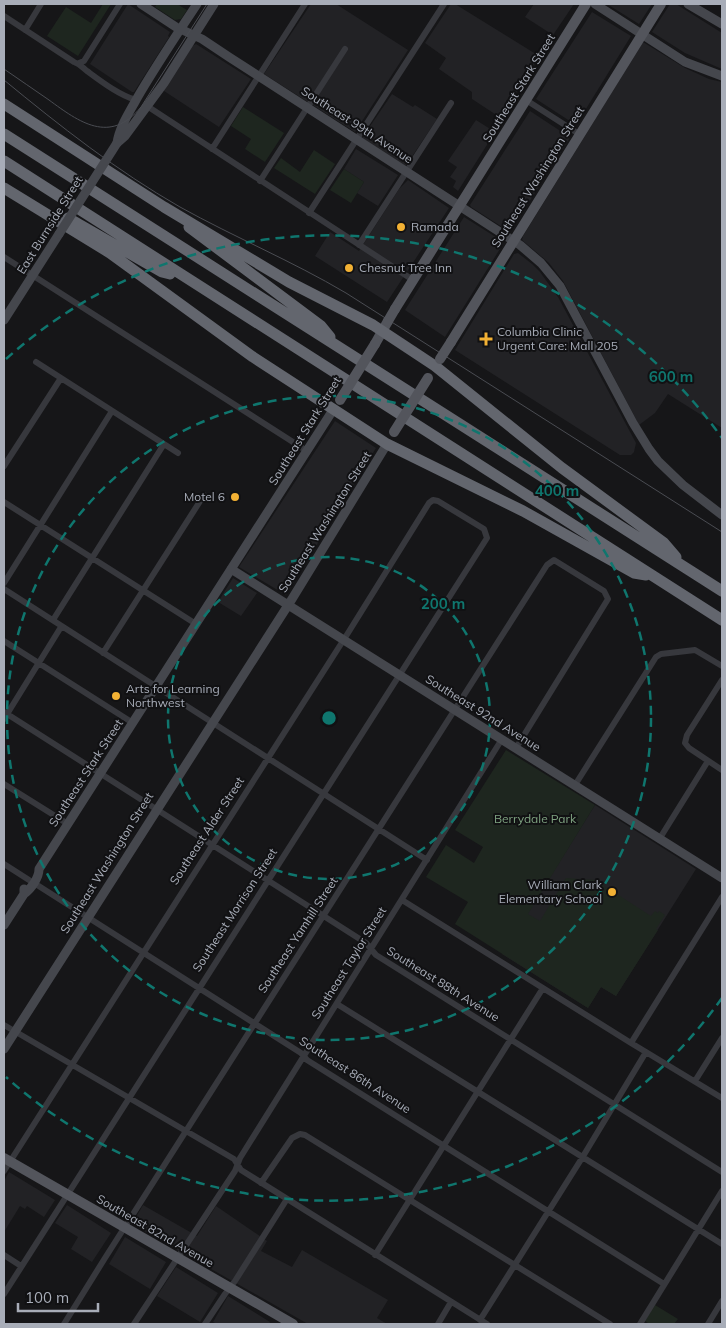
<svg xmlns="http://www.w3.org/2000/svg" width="726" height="1328" font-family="Mulish,sans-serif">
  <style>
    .built { fill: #222225 }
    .green { fill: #1e261f }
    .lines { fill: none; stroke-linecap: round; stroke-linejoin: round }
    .street { stroke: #37383d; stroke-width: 6 }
    .secondary { stroke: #45474d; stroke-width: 9 }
    .primary { stroke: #53555c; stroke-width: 10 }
    .highway { stroke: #63666e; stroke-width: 11 }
    .tram { stroke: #4a4c52; stroke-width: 1 }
    .secondary-bridge { stroke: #45474d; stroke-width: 9 }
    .primary-bridge { stroke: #53555c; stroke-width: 10 }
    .ring { fill: none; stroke: #0f766e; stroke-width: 2.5; stroke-dasharray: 9 6 }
    .poi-dot { fill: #f2b134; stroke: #111113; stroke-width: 2 }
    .labels { text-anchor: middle; stroke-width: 4; stroke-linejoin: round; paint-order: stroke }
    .street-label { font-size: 12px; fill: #a8adb8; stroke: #111113 }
    .poi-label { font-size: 12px; fill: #a8adb8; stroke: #111113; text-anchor: start }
    .park-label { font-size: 12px; fill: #7fa381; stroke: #111113 }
    .centre { fill: #0f766e; stroke: #111113; stroke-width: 2.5 }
    .ring-label { font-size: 15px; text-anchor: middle; font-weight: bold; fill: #0f766e; stroke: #111113; stroke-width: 4; stroke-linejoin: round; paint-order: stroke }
  </style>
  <rect width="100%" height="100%" fill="#161618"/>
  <path class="built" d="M128 4 170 32 168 36 169 37 134 92H132L90 64Z
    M311 4H336L408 50 355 132 264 74Z
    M451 4H455L539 56 501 118 472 99V92L439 69 446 58 425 43Z
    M534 4H574L553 35 525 17Z
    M607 4H652L639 24Z
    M670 4H676L722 33V69L685 53 652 32Z
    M592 12 631 36 576 125 536 99Z
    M643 42 685 68 709 79 722 82V428L668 394 655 413 639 425 563 281 549 263 522 240 523 236Z
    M196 44 251 79 219 127 161 89 192 46Z
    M392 94 413 107 415 105 437 119 405 167 362 138Z
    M530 111 568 136 569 139 510 232 471 207 470 205Z
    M476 120 495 132 458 191 453 187 456 181 450 177 457 167 448 161Z
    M356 149 398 175 378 206 357 193 364 182 344 169Z
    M408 180 449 208 387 302 315 256 330 232 359 251 399 189Z
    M464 217 502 241 503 244 445 337 405 310Z
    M518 253 532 264 540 272 558 297 636 443 634 452 631 455H620L455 350 514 254Z
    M335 421 376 448 286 595 239 567Z
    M233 578 257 593 241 616 218 602Z
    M595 805 696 869 616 996 601 987 588 1008 502 954Z
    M9 1172 55 1200 44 1217 27 1206 25 1209 20 1206 4 1232V1181Z
    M67 1205 111 1233 92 1262 71 1249 78 1237 55 1223Z
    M143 1205 197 1236 216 1206 267 1241 261 1251 292 1267 302 1250 388 1300 377 1318 387 1324H308L132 1224Z
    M125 1237 166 1262 150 1289 109 1264Z
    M176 1267 218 1293 200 1322 157 1296Z
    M228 1296 270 1322 269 1324H217L213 1322Z"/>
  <path class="green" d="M103 4H111L78 56 47 36 66 7 91 23Z
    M157 4H177L187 10 181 19 175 20 155 7Z
    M243 107 284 133 265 162 245 149 251 139 231 126Z
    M314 150 335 164 315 194 274 168 281 158 300 172Z
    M344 169 364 182 351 203 330 190Z
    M506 750 595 805 528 914 540 921 566 878 595 880 651 916 655 911 658 913 659 911 665 915 656 929 658 930 616 996 601 987 588 1008 455 924 468 902 426 877 446 845 474 863 483 847 455 830Z
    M655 1305 678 1319 674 1324H649L645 1321Z"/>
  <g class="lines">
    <path class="street" d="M4 16 74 62C80 64 82 67 87 71 102 82 119 95 136 100
      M25 30 41 4
      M79 63 84 61 120 4
      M526 100 579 134
      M147 106 413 280
      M212 149 305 4
      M260 181 345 49
      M309 213 444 4
      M359 245 451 103
      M4 257 307 451
      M36 362 178 453
      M4 466 61 378
      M4 502 196 624
      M4 583 112 411
      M4 589 427 860
      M53 620 164 444
      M4 641 133 723
      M103 653 204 495
      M722 680 687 735 685 743 689 748 722 770
      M4 712 366 943 376 955 722 1172
      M4 719 61 627
      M4 784 68 824
      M575 785 656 657 661 654 695 650 722 666
      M660 838 708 761
      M4 864 29 880
      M34 883 301 1053 307 1060 664 1284
      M402 900 631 1043 722 1098
      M337 1004 722 1244
      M4 1025 234 1159 241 1170 487 1324
      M631 1043 722 897
      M695 1081 722 1038
      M4 1171 348 633 429 503 433 500 438 501 484 529 487 538 4 1294
      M261 1183 292 1138 300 1134 305 1135 610 1324
      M4 1255 21 1266
      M375 1255 543 988
      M480 1320 582 1158 646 1052
      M64 1324 105 1258 547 565 554 560 604 591 608 599 516 748
      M134 1324 235 1171 240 1158 502 739
      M205 1324 225 1294 235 1281 287 1199
      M438 1324 451 1302
      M640 1324 722 1191
      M708 1324 722 1301"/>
    <path class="secondary" d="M141 4 176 27 202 39 229 57 520 245 541 263 560 286 633 423 649 449 658 461 683 485 722 515
      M595 4 685 62 722 76
      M688 4 722 24
      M117 143 125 136 164 83 214 4
      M117 143C119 128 129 113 136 100 155 67 176 36 197 4
      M4 320 59 234
      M231 569 722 878
      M24 894C31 889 39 878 39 869L333 410
      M4 925 24 894V889
      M4 1049 292 599 387 444"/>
    <path class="primary" d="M395 309 586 4
      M451 342 661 4
      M375 344 388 321
      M4 1158 293 1324"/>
    <path class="highway" d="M4 104 164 207 289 282 373 325 435 366 562 468 664 543 676 557
      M4 134 722 591
      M4 161 722 620
      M4 188 110 253 253 357 387 444 523 511 634 573 646 575
      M68 218 162 272 170 274
      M189 227 321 326 330 337"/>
    <path class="tram" d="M4 69C19 79 34 90 49 100 79 122 110 145 141 107L207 4
      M4 80C60 126 117 171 180 207 234 237 292 261 346 293L722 532"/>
    <path class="secondary-bridge" d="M59 234 117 143"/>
    <path class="primary-bridge" d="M388 321 395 309
      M440 359 451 342
      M340 400 375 344
      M394 432 428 378"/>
  </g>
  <g class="ring">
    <circle cx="329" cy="718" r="161"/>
    <circle cx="329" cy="718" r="322"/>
    <path d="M722 998A483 483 0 0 1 6 1077M6 359A483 483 0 0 1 722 438"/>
  </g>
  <g class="poi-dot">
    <circle cx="401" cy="227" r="5"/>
    <circle cx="349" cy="268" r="5"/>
    <path d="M483.5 331.5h5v5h5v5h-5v5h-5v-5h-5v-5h5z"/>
    <circle cx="235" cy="497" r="5"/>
    <circle cx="116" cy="696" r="5"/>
    <circle cx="612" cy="892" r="5"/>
  </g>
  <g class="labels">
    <g class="street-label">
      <text transform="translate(519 88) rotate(-58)" y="4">Southeast Stark Street</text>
      <text transform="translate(357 125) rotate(33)" y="4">Southeast 99th Avenue</text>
      <text transform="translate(538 177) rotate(-58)" y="4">Southeast Washington Street</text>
      <text transform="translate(50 225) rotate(-58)" y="4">East Burnside Street</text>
      <text transform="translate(305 431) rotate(-58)" y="4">Southeast Stark Street</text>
      <text transform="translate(325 522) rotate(-58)" y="4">Southeast Washington Street</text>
      <text transform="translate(483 713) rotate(32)" y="4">Southeast 92nd Avenue</text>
      <text transform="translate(86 773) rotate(-57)" y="4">Southeast Stark Street</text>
      <text transform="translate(207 831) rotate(-57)" y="4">Southeast Alder Street</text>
      <text transform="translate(107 863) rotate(-58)" y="4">Southeast Washington Street</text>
      <text transform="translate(235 910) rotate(-57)" y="4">Southeast Morrison Street</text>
      <text transform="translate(298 935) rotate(-57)" y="4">Southeast Yamhill Street</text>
      <text transform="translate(349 963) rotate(-58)" y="4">Southeast Taylor Street</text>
      <text transform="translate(443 984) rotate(32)" y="4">Southeast 88th Avenue</text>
      <text transform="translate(355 1075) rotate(33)" y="4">Southeast 86th Avenue</text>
      <text transform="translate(155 1231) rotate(30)" y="4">Southeast 82nd Avenue</text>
    </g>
    <g class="poi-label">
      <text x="411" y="231">Ramada</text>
      <text x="359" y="272">Chesnut Tree Inn</text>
      <text x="497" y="336">Columbia Clinic<tspan x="497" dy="14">Urgent Care: Mall 205</tspan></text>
      <text x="225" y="501" text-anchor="end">Motel 6</text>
      <text x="126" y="693">Arts for Learning<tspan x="126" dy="14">Northwest</tspan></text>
      <text x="602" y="889" text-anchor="end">William Clark<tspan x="602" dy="14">Elementary School</tspan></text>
    </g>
    <g class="park-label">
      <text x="535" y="823">Berrydale Park</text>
    </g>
  </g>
  <circle cx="329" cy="718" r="8" class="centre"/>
  <g class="ring-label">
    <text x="671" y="382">600 m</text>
    <text x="557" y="496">400 m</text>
    <text x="443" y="609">200 m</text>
  </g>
  <rect width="726" height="1328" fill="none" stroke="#a8adb8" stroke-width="10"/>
  <path d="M18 1303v8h80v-8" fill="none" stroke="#a8adb8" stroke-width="2.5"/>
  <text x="25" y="1303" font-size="15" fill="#a8adb8" stroke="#111113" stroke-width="4" paint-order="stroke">100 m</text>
</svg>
